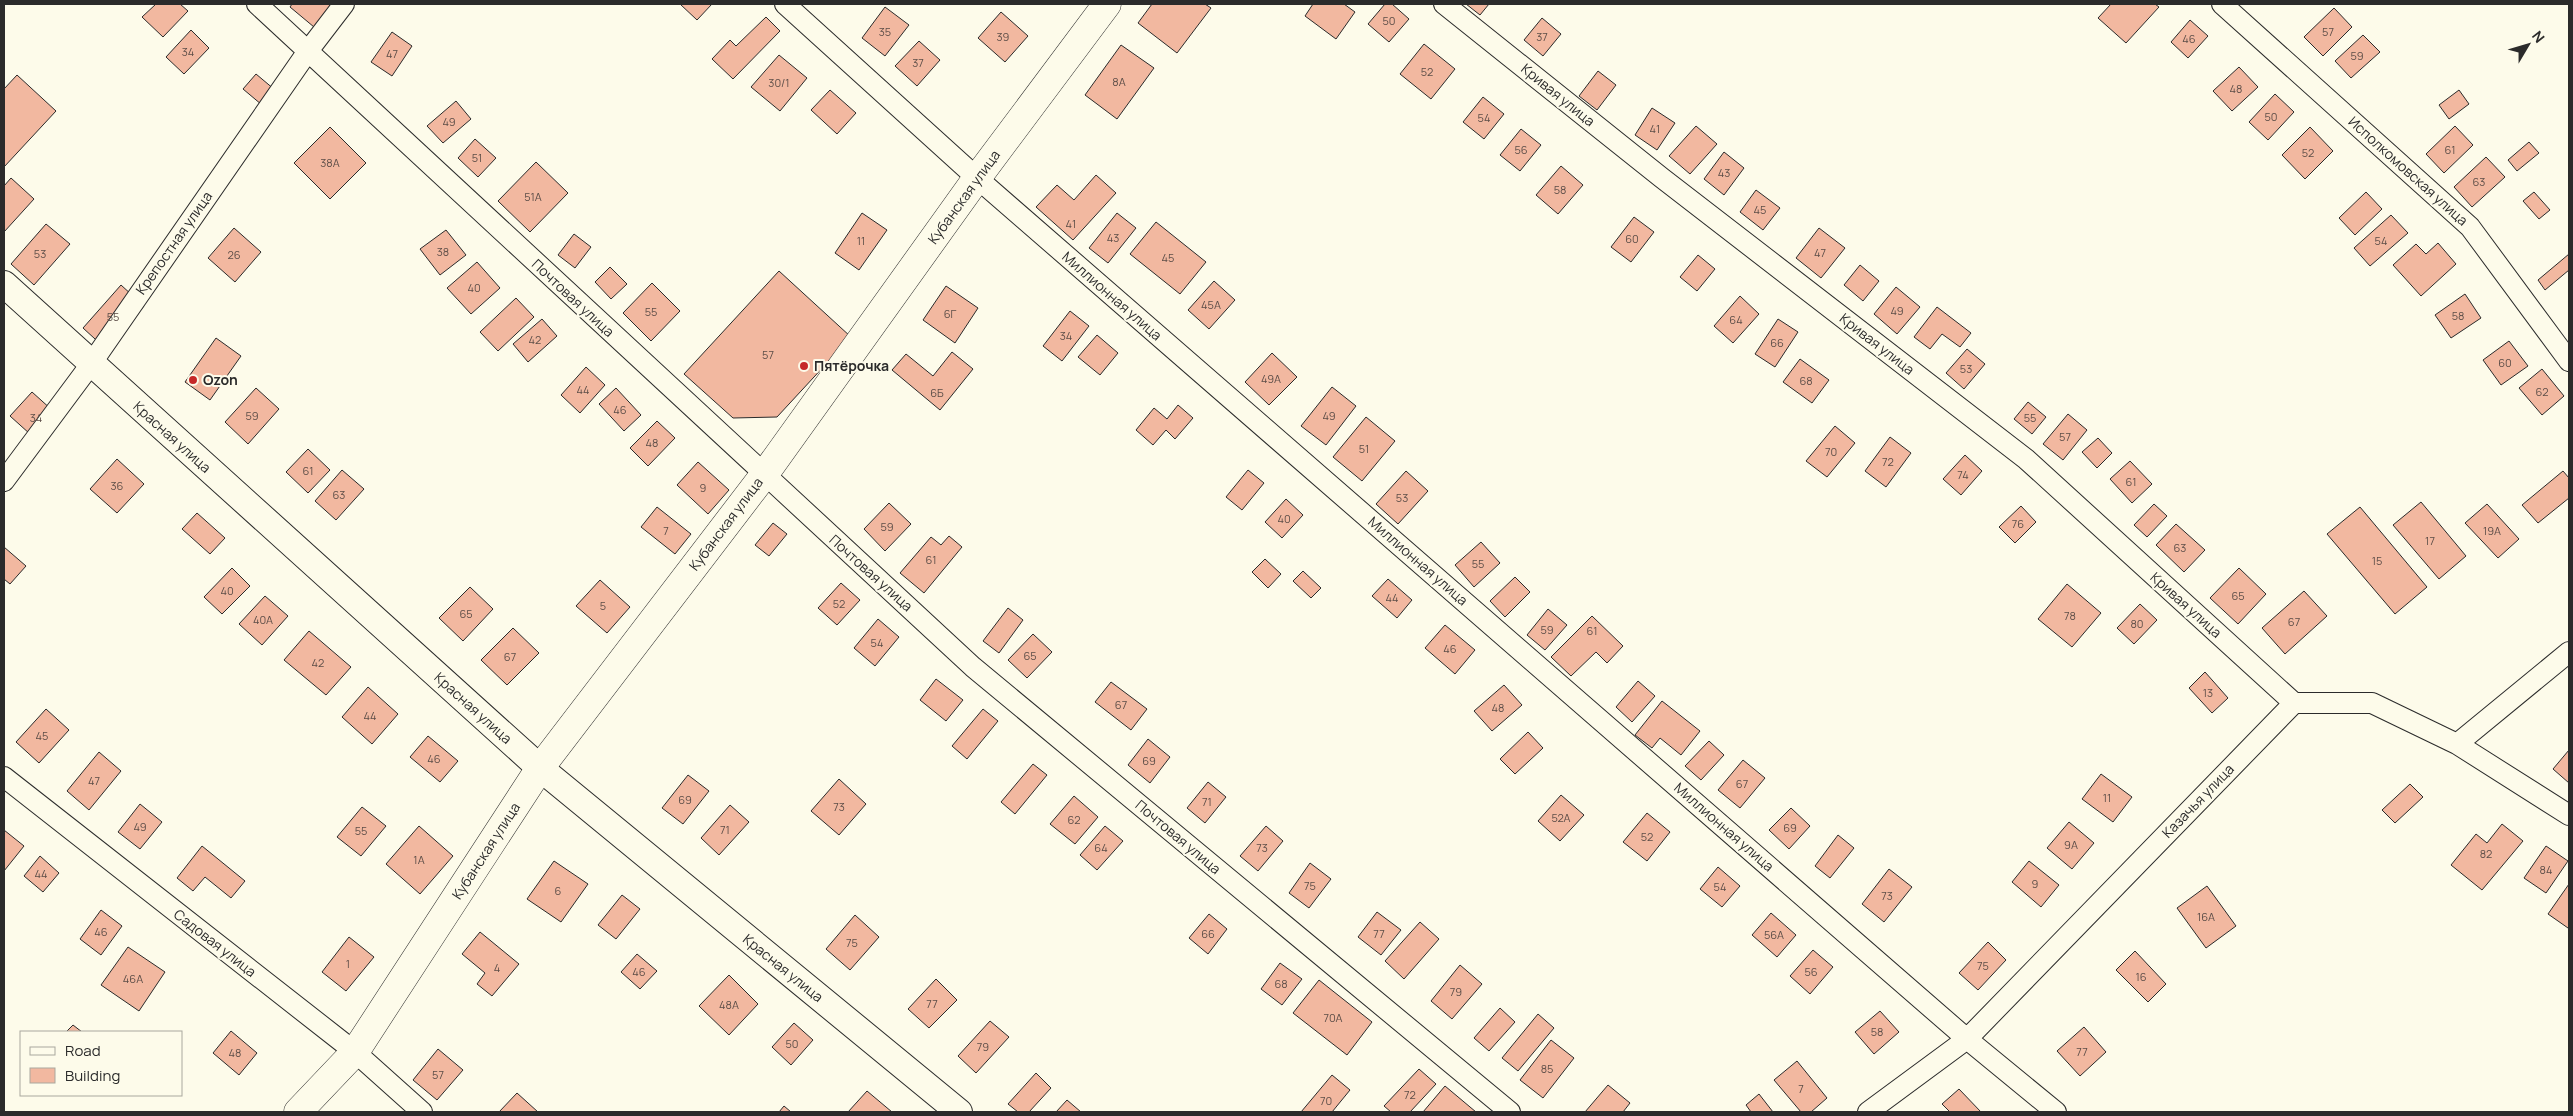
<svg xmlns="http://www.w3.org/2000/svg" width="2573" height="1116" font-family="Manrope,sans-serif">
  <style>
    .building { fill: #f2b8a0; stroke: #2b2b2b }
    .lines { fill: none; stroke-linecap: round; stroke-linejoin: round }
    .minor-casing { stroke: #2b2b2b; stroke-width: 22 }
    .tertiary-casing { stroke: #2b2b2b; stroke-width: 28 }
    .secondary-casing { stroke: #2b2b2b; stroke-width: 29 }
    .minor { stroke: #fdfbea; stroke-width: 20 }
    .tertiary { stroke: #fdfbea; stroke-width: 26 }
    .secondary { stroke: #fdfbea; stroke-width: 28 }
    .poi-dot { fill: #c62828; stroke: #fdfbea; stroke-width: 2 }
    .labels { text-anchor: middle; stroke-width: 4; stroke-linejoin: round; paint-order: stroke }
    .number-label { font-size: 11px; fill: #5d4e48 }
    .street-label { font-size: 14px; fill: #2b2b2b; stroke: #fdfbea }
    .poi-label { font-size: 14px; font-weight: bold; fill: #2b2b2b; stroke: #fdfbea; text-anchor: start }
  </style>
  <rect width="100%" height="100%" fill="#fdfbea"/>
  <path class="building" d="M156 4H180L188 11 163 37 142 17Z
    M292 4H332L314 27 290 7Z
    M680 4H712L697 20Z
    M1152 4H1205L1211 8 1177 53 1138 23Z
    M1313 4H1344L1355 12 1336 39 1305 16Z
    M1385 4H1392L1409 19 1389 42 1368 24Z
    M1466 4H1489L1480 15Z
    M2111 4H2155L2159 7 2126 43 2098 18Z
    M885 7 909 25 885 56 862 38Z
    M2334 8 2352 27 2323 56 2304 37Z
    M1001 12 1028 36 1005 62 978 38Z
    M766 17 780 31 733 79 712 59 730 40 736 46Z
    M1542 18 1561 34 1543 56 1524 40Z
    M2190 20 2208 36 2188 58 2171 42Z
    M191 30 209 48 184 74 166 57Z
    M392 32 412 46 392 76 371 62Z
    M2363 35 2380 52 2351 78 2335 61Z
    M919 41 940 60 917 86 895 66Z
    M1424 44 1455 69 1431 99 1400 74Z
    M1121 45 1154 68 1117 119 1085 95Z
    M779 55 807 78 780 111 751 87Z
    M2239 67 2258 87 2232 111 2213 91Z
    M1598 71 1616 85 1597 110 1579 96Z
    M256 74 281 95 268 110 243 89Z
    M17 75 56 111 4 167V89Z
    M830 90 856 113 837 134 811 110Z
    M2459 90 2469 104 2449 119 2439 105Z
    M2275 94 2294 112 2268 140 2249 122Z
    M1483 97 1504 114 1484 139 1463 122Z
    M456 101 471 119 443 143 427 126Z
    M1652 108 1675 123 1657 150 1635 135Z
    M1696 126 1717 144 1690 174 1669 156Z
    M2455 126 2473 145 2444 173 2426 154Z
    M330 127 366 163 330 199 294 163Z
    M2310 127 2333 151 2305 179 2282 155Z
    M1521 129 1541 145 1520 171 1500 155Z
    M475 139 496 158 478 177 458 158Z
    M2529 142 2539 153 2517 171 2508 160Z
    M1724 152 1744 168 1724 195 1704 179Z
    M2486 157 2505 177 2472 207 2454 187Z
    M536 162 568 193 530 232 498 201Z
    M1561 166 1583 185 1558 214 1536 195Z
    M1096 175 1116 193 1073 240 1036 207 1057 185 1074 200Z
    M11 178 34 199 4 232V186Z
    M1756 190 1780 208 1763 230 1740 212Z
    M2366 192 2382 209 2355 235 2339 218Z
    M2534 192 2550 210 2539 219 2523 201Z
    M862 213 887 230 859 270 835 253Z
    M1117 213 1136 228 1108 263 1089 248Z
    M2391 215 2408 233 2370 266 2354 248Z
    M1634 217 1654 232 1631 262 1611 247Z
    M1156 222 1206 262 1180 294 1130 254Z
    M46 224 70 244 34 285 11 264Z
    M234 228 261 252 235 282 208 258Z
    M1819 228 1845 248 1821 278 1796 258Z
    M446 230 466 255 440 275 420 249Z
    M574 234 591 247 575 268 558 255Z
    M2438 243 2456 264 2421 296 2393 265 2416 244 2426 254Z
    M2569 254V270L2545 290 2538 280Z
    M1698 255 1715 269 1697 291 1680 277Z
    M477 262 500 288 471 314 447 288Z
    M1860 265 1879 281 1863 301 1844 285Z
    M610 267 627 284 611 299 595 282Z
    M779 271 851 337 777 417 733 418 684 374Z
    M1214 281 1235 300 1209 329 1188 310Z
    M652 283 680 311 651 341 623 313Z
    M121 285 144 306 106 349 83 328Z
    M946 286 978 308 955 343 923 320Z
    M1896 287 1920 307 1897 334 1874 314Z
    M2465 294 2481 318 2451 338 2435 315Z
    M1740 296 1759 314 1733 343 1714 326Z
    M516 298 534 317 498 351 480 332Z
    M1937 307 1971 333 1960 347 1942 334 1930 349 1914 337Z
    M1070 311 1089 326 1062 361 1043 346Z
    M542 319 557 336 528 362 513 344Z
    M1778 319 1798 332 1775 367 1755 354Z
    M1097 335 1118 353 1100 375 1078 357Z
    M216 338 241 356 210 400 185 382Z
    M2509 341 2528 366 2501 385 2483 360Z
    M1967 349 1985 364 1964 389 1946 373Z
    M952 352 973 369 940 410 892 370 906 354 933 376Z
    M1272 353 1297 377 1269 405 1245 382Z
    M1800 359 1829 380 1812 403 1783 382Z
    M586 367 605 385 580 413 561 395Z
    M2542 369 2564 396 2542 415 2519 388Z
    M1332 387 1356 406 1326 445 1301 426Z
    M256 388 279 409 248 444 225 422Z
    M616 388 641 415 624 431 599 404Z
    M32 392 62 419 40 443 10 416Z
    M2028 402 2046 417 2032 434 2014 419Z
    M1178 405 1193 418 1175 439 1166 430 1153 445 1136 430 1154 408 1167 419Z
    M2068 414 2087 430 2063 460 2043 444Z
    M1366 417 1395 441 1362 481 1333 457Z
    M657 421 675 438 648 466 630 448Z
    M1835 426 1855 443 1827 477 1806 461Z
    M1890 437 1911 453 1886 487 1865 471Z
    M2098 438 2112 453 2097 468 2082 452Z
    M308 449 330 470 308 493 286 472Z
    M1965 455 1982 471 1961 495 1943 479Z
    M117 459 144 484 117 513 90 489Z
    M2130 461 2152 484 2132 503 2110 479Z
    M698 462 729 490 708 514 677 485Z
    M342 470 364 489 336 520 315 501Z
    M1248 470 1264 483 1242 510 1226 497Z
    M1406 471 1428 491 1398 524 1376 504Z
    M2563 471 2569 478V498L2538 523 2522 505Z
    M1286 499 1303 515 1282 538 1265 522Z
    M2421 502 2466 556 2439 579 2393 525Z
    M889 503 911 524 885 551 864 529Z
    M2154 504 2167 516 2147 537 2134 525Z
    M2487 504 2519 539 2498 558 2465 523Z
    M2021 506 2036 522 2015 543 1999 527Z
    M657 507 691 534 675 554 641 527Z
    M2360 507 2427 587 2395 614 2327 534Z
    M197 513 225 538 210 554 182 529Z
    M773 523 787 534 769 556 755 545Z
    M2176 524 2205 550 2184 572 2156 545Z
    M949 536 962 547 924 593 900 573 931 537 941 545Z
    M1481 542 1500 563 1474 587 1455 565Z
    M4 547 26 566 10 584 4 579Z
    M1265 559 1281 574 1268 588 1252 572Z
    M232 568 250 586 222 614 204 597Z
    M2239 568 2266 594 2238 624 2210 598Z
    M1303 571 1321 588 1311 598 1293 581Z
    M1515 577 1530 592 1505 617 1490 601Z
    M1388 579 1412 600 1397 618 1372 596Z
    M600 580 630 607 607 633 576 606Z
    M841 583 860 600 837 625 818 608Z
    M2067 584 2101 613 2072 647 2038 619Z
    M470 587 493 609 463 641 439 618Z
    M2304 591 2327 616 2285 654 2262 628Z
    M265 596 288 616 262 645 239 624Z
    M2140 604 2157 620 2134 644 2117 628Z
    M1008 608 1023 620 999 653 983 641Z
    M1548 609 1567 625 1545 650 1527 635Z
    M1592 616 1623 646 1607 663 1596 652 1571 676 1551 657Z
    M878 619 899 637 875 666 854 648Z
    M1445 625 1475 650 1455 674 1425 648Z
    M513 628 539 653 507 685 481 660Z
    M309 631 351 667 326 695 284 660Z
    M1033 634 1052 652 1027 678 1008 660Z
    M2205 672 2228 698 2212 713 2189 688Z
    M936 679 963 700 946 721 920 700Z
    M1638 681 1655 696 1632 722 1616 707Z
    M1111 682 1147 709 1131 730 1095 702Z
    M1504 685 1522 705 1492 731 1474 711Z
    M368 687 398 714 372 744 342 717Z
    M1662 701 1700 731 1681 755 1660 738 1652 748 1635 735Z
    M46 709 69 730 39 763 16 742Z
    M983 709 998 721 967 759 952 746Z
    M1528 732 1543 748 1515 774 1500 759Z
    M428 736 458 761 440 782 410 757Z
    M1148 739 1170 757 1150 783 1128 765Z
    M1709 741 1724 755 1701 780 1685 766Z
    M2569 750V783L2553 769Z
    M99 752 121 771 89 810 67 791Z
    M1743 760 1765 778 1740 808 1718 790Z
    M1033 764 1047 775 1015 814 1001 802Z
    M2101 774 2132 797 2113 822 2082 799Z
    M688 775 709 791 683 824 662 808Z
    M839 779 866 804 839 835 811 811Z
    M1208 782 1226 797 1205 823 1187 808Z
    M2410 784 2423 797 2395 823 2382 810Z
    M1561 795 1584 815 1560 841 1538 821Z
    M1074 796 1098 817 1075 844 1050 824Z
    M140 804 162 822 140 849 118 832Z
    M730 805 749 822 719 855 701 838Z
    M362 807 386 826 361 856 337 837Z
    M1791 808 1810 826 1789 849 1769 830Z
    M1647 813 1670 832 1647 861 1623 842Z
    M2069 822 2094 843 2072 869 2047 848Z
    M2502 824 2523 841 2482 890 2451 865 2476 834 2487 843Z
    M419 826 453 856 420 894 386 864Z
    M1105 826 1123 841 1097 870 1080 855Z
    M1266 826 1283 841 1258 871 1240 856Z
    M4 830 24 846 4 871Z
    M1838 835 1854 848 1830 878 1815 866Z
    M202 846 245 881 231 898 205 877 193 891 177 878Z
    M2546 846 2568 861 2546 893 2524 878Z
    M40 856 59 873 43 892 24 876Z
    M554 861 588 884 561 922 527 899Z
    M2029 861 2059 885 2041 907 2012 882Z
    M1310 863 1331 879 1309 908 1289 893Z
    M1718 867 1740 886 1722 907 1700 889Z
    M1889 869 1912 887 1884 922 1862 904Z
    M2569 884V927L2568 928 2548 914Z
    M2207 886 2236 926 2206 948 2177 908Z
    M622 895 640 909 616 939 598 925Z
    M101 910 122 926 101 955 80 939Z
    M1377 912 1401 930 1381 955 1358 937Z
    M1771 913 1796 935 1777 957 1752 935Z
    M1209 914 1227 929 1208 954 1189 938Z
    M855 915 879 937 850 970 826 949Z
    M1420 922 1439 939 1404 979 1385 961Z
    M480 932 519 964 492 996 477 984 485 973 462 954Z
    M349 937 374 957 346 991 322 972Z
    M1988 942 2006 960 1978 990 1959 973Z
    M128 947 165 972 139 1011 101 985Z
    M1813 950 1833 967 1810 994 1790 976Z
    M2135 951 2166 984 2148 1002 2116 970Z
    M637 954 657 971 640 989 621 972Z
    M1280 963 1302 979 1282 1005 1261 989Z
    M1460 965 1482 984 1452 1019 1431 1001Z
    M729 975 758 1004 729 1035 699 1006Z
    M936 979 957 1000 929 1028 908 1009Z
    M1319 980 1372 1022 1347 1055 1293 1013Z
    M1500 1008 1515 1022 1489 1051 1474 1038Z
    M1880 1011 1899 1032 1874 1054 1855 1032Z
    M1538 1014 1554 1028 1518 1071 1502 1058Z
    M990 1021 1009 1037 976 1073 958 1056Z
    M794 1023 813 1040 791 1065 772 1047Z
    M73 1025 82 1032H66Z
    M2084 1027 2106 1052 2080 1076 2057 1051Z
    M231 1031 257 1053 239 1075 213 1053Z
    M1551 1040 1574 1058 1543 1098 1520 1080Z
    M438 1049 463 1070 437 1100 413 1080Z
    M1797 1061 1827 1098 1811 1112H1801L1774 1080Z
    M1419 1069 1436 1084 1410 1112H1391L1384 1106Z
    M1036 1073 1051 1088 1029 1112H1018L1008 1104Z
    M1332 1075 1350 1090 1332 1112H1301Z
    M1608 1085 1630 1103 1623 1112H1585Z
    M1445 1086 1476 1112H1423Z
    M1959 1089 1981 1112H1950L1942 1104Z
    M867 1091 892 1112H848Z
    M517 1093 538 1112H499Z
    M1759 1094 1773 1112H1751L1746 1105Z
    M1067 1100 1081 1112H1056Z
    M784 1106 791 1112H779Z"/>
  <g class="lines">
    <g class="minor-casing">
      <path id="minor" d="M257 4 973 667 1510 1112
        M785 4 977 178 1967 1039 2056 1112
        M1444 4 1662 178 2026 459 2294 703
        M2222 4 2470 227 2569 361
        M4 481 91 364 308 51 344 4
        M2457 744 2569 815
        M4 777 355 1052 422 1112
        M1868 1112 1967 1039 2294 703H2372L2457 744 2569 652"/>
    </g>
    <g class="tertiary-casing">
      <path id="tertiary" d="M4 284 540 768 959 1112"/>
    </g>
    <g class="secondary-casing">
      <path id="secondary" d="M298 1112 355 1052 540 768 764 475 977 178 1107 4"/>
    </g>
    <use href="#minor" class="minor"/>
    <use href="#tertiary" class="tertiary"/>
    <use href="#secondary" class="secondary"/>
  </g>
  <g class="poi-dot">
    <circle cx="804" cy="366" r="5"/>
    <circle cx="193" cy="380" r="5"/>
  </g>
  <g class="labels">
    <g class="number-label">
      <text x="1389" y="25">50</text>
      <text x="885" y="36">35</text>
      <text x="2328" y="36">57</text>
      <text x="1003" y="41">39</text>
      <text x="1542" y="41">37</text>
      <text x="2189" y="43">46</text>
      <text x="188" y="56">34</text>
      <text x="392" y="58">47</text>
      <text x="2357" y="60">59</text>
      <text x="918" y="67">37</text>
      <text x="1427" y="76">52</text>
      <text x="1119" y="86">8А</text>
      <text x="779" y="87">30/1</text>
      <text x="2236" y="93">48</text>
      <text x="2271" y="121">50</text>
      <text x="1484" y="122">54</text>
      <text x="449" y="126">49</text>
      <text x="1655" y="133">41</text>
      <text x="1521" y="154">56</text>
      <text x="2450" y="154">61</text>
      <text x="2308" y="157">52</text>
      <text x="477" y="162">51</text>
      <text x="330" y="167">38А</text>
      <text x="1724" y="177">43</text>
      <text x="2479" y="186">63</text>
      <text x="1560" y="194">58</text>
      <text x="533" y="201">51А</text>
      <text x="1760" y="214">45</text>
      <text x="1071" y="228">41</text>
      <text x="1113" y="242">43</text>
      <text x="1632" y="243">60</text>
      <text x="861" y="245">11</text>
      <text x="2381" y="245">54</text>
      <text x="443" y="256">38</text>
      <text x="1820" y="257">47</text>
      <text x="40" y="258">53</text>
      <text x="234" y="259">26</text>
      <text x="1168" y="262">45</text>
      <text x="474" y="292">40</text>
      <text x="1211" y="309">45А</text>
      <text x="1897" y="315">49</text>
      <text x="651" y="316">55</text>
      <text x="950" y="318">6Г</text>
      <text x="2458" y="320">58</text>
      <text x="113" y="321">55</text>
      <text x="1736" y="324">64</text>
      <text x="1066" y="340">34</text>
      <text x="535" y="344">42</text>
      <text x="1777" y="347">66</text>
      <text x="768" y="359">57</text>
      <text x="2505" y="367">60</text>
      <text x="1966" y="373">53</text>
      <text x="1271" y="383">49А</text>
      <text x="1806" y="385">68</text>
      <text x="583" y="394">44</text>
      <text x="2542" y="396">62</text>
      <text x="937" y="397">6Б</text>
      <text x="620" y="414">46</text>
      <text x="252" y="420">59</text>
      <text x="1329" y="420">49</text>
      <text x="36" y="422">34</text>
      <text x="2030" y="422">55</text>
      <text x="2065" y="441">57</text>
      <text x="652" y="447">48</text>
      <text x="1364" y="453">51</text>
      <text x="1831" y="456">70</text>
      <text x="1888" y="466">72</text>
      <text x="308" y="475">61</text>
      <text x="1963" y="479">74</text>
      <text x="2131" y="486">61</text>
      <text x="117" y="490">36</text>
      <text x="703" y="492">9</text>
      <text x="339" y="499">63</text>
      <text x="1402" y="502">53</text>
      <text x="1284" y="523">40</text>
      <text x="2018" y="528">76</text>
      <text x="887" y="531">59</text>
      <text x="666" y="535">7</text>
      <text x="2492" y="535">19А</text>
      <text x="2430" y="545">17</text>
      <text x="2180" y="552">63</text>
      <text x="931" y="564">61</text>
      <text x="2377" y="565">15</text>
      <text x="1478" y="568">55</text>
      <text x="227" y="595">40</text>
      <text x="2238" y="600">65</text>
      <text x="1392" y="602">44</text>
      <text x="839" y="608">52</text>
      <text x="603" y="610">5</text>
      <text x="466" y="618">65</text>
      <text x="2070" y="620">78</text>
      <text x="263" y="624">40А</text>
      <text x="2294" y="626">67</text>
      <text x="2137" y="628">80</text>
      <text x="1547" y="634">59</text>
      <text x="1592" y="635">61</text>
      <text x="877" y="647">54</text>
      <text x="1450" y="653">46</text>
      <text x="1030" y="660">65</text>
      <text x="510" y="661">67</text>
      <text x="318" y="667">42</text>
      <text x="2208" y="697">13</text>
      <text x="1121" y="709">67</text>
      <text x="1498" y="712">48</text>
      <text x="370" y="720">44</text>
      <text x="42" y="740">45</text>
      <text x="434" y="763">46</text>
      <text x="1149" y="765">69</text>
      <text x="94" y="785">47</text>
      <text x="1742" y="788">67</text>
      <text x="2107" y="802">11</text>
      <text x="685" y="804">69</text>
      <text x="1207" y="806">71</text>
      <text x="839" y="811">73</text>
      <text x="1561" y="822">52А</text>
      <text x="1074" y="824">62</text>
      <text x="140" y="831">49</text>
      <text x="1790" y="832">69</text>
      <text x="725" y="834">71</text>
      <text x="361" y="835">55</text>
      <text x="1647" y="841">52</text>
      <text x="2071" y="849">9А</text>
      <text x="1101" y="852">64</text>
      <text x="1262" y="852">73</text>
      <text x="2486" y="858">82</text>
      <text x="419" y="864">1А</text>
      <text x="2546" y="874">84</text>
      <text x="41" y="878">44</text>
      <text x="2035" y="888">9</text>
      <text x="1310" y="890">75</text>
      <text x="1720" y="891">54</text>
      <text x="558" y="895">6</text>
      <text x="1887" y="900">73</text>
      <text x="2206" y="921">16А</text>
      <text x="101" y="936">46</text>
      <text x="1208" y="938">66</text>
      <text x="1379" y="938">77</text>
      <text x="1774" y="939">56А</text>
      <text x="852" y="947">75</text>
      <text x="348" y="968">1</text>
      <text x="1983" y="970">75</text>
      <text x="497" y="972">4</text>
      <text x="639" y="976">46</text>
      <text x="1811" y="976">56</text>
      <text x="2141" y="981">16</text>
      <text x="133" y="983">46А</text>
      <text x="1281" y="988">68</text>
      <text x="1456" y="996">79</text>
      <text x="932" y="1008">77</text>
      <text x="729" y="1009">48А</text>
      <text x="1333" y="1022">70А</text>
      <text x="1877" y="1036">58</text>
      <text x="792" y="1048">50</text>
      <text x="983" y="1051">79</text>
      <text x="2082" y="1056">77</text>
      <text x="235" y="1057">48</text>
      <text x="1547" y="1073">85</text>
      <text x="438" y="1079">57</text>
      <text x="1801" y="1093">7</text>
      <text x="1410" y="1099">72</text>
      <text x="1326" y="1105">70</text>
    </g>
    <g class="street-label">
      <text transform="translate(1558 95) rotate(39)" y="5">Кривая улица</text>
      <text transform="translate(2408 171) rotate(42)" y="5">Исполкомовская улица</text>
      <text transform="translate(964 197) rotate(-54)" y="5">Кубанская улица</text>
      <text transform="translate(174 243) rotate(-55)" y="5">Крепостная улица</text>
      <text transform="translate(1112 296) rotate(41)" y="5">Миллионная улица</text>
      <text transform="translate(573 298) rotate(43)" y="5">Почтовая улица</text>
      <text transform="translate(1877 344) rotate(38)" y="5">Кривая улица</text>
      <text transform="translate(172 437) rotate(42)" y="5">Красная улица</text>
      <text transform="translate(726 524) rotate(-53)" y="5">Кубанская улица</text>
      <text transform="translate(1418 561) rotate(41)" y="5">Миллионная улица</text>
      <text transform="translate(871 573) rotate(42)" y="5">Почтовая улица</text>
      <text transform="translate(2186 605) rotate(42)" y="5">Кривая улица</text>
      <text transform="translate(473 708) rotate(42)" y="5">Красная улица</text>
      <text transform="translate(2198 801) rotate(-46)" y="5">Казачья улица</text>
      <text transform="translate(1724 827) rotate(41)" y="5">Миллионная улица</text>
      <text transform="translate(1178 837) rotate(40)" y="5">Почтовая улица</text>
      <text transform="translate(486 851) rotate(-57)" y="5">Кубанская улица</text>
      <text transform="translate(215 943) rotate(38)" y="5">Садовая улица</text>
      <text transform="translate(783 968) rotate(39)" y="5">Красная улица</text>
    </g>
    <g class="poi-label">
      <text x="814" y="371">Пятёрочка</text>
      <text x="203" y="385">Ozon</text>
    </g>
  </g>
  <rect width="2573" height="1116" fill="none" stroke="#2b2b2b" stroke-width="10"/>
  <rect x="20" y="1031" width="162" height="65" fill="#fdfbea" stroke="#a9a89e"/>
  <rect x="30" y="1047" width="25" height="8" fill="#fdfbea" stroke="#a9a89e"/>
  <text x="65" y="1056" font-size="15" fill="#2b2b2b">Road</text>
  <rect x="30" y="1068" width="25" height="15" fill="#f2b8a0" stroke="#a9a89e"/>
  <text x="65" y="1081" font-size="15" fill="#2b2b2b">Building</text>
  <g transform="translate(2528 45) rotate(52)" stroke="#fdfbea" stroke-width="4" paint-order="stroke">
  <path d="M0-4L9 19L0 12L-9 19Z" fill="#2b2b2b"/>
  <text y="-8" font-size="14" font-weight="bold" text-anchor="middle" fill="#2b2b2b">N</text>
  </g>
</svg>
